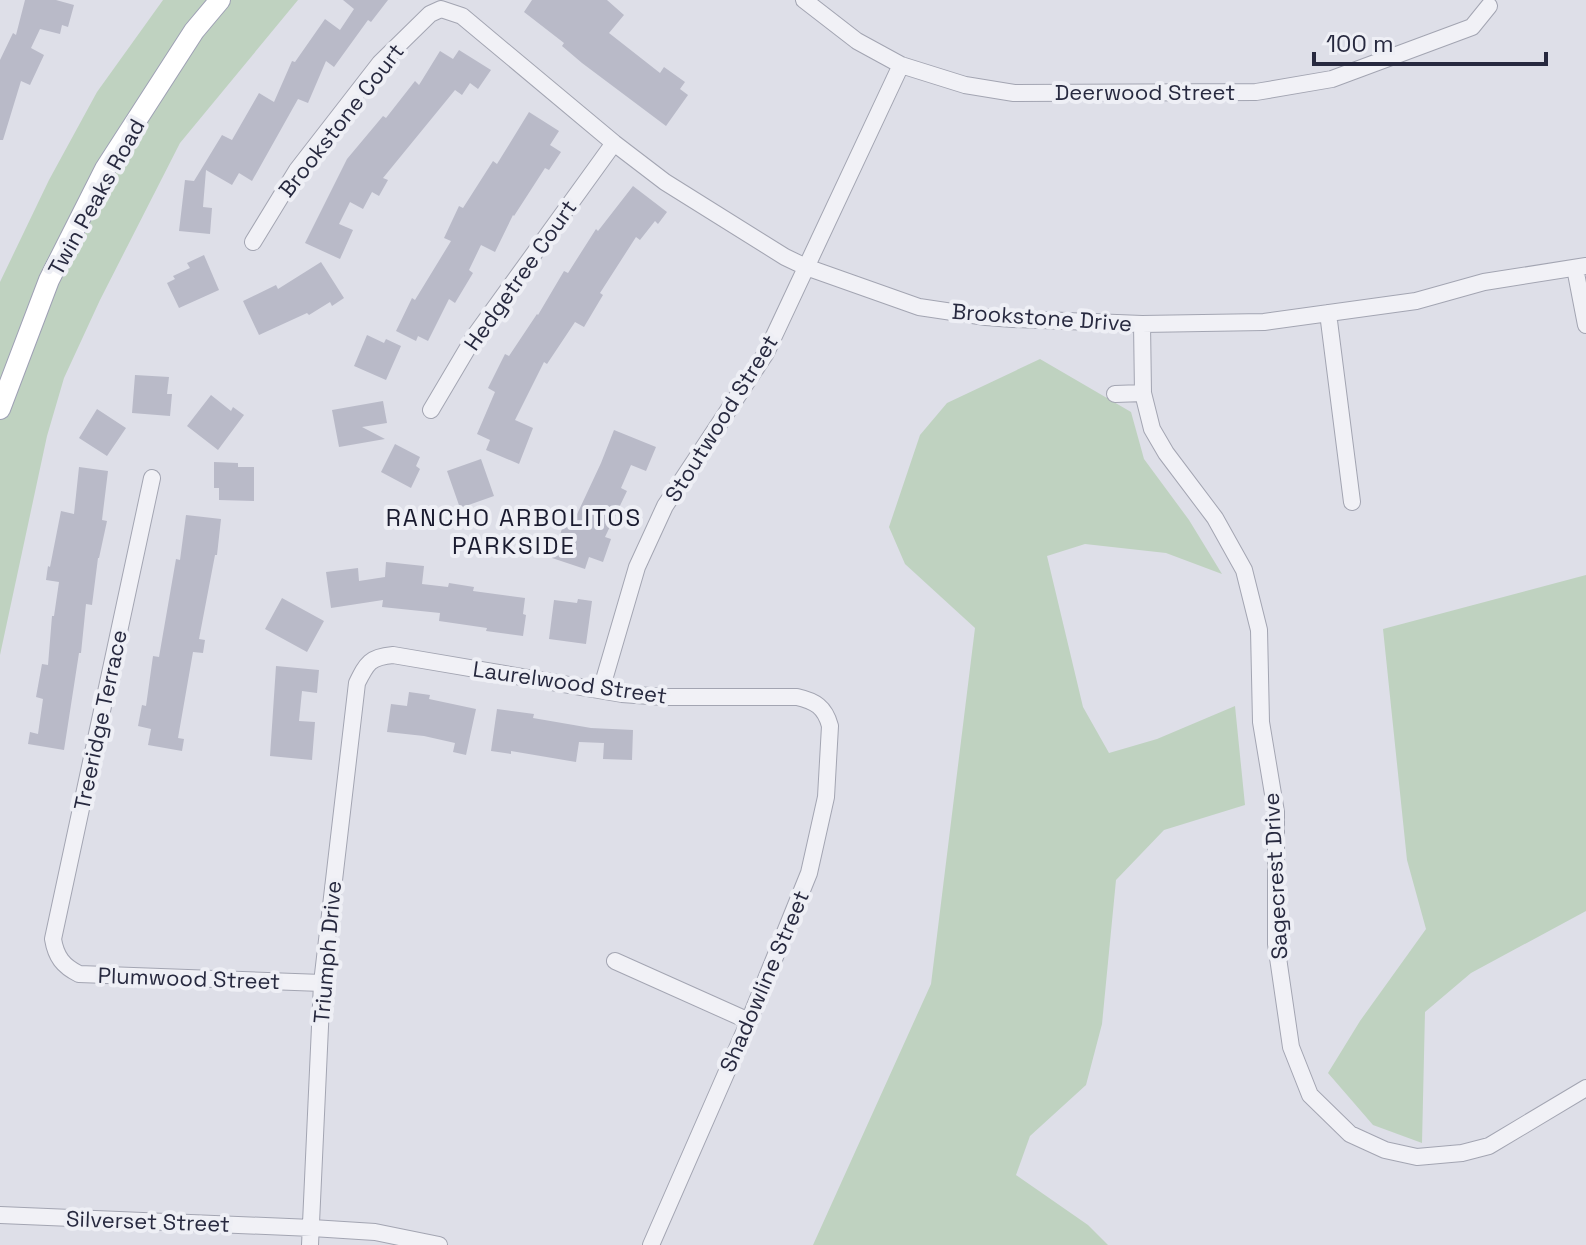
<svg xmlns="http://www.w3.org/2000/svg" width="1586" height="1245" font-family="'Space Grotesk',sans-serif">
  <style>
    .green { fill: #bfd2c0 }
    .building { fill: #b9bac8 }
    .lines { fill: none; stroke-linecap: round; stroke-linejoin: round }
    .minor-casing { stroke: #a3a5b2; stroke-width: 18 }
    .major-casing { stroke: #9ea0b4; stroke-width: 22 }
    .minor { stroke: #f1f1f6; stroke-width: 16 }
    .major { stroke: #fff; stroke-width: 20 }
    .labels { text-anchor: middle; stroke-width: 8; stroke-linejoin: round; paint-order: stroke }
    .street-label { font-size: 22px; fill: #27293f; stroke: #eeeff5 }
    .neighbourhood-label { font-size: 24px; letter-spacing: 2px; fill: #1a1b2f; stroke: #eeeff5 }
  </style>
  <rect width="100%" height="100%" fill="#dedfe8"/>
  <path class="green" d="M163 0H298L180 143 100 300 64 378 47 436 0 655V282L49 180 97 92Z
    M1040 359 1131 412 1144 459 1189 520 1222 574 1166 553 1085 544 1047 556 1083 707 1109 753 1157 739 1235 706 1245 805 1164 830 1116 880 1102 1024 1086 1085 1030 1136 1016 1175 1088 1225 1108 1245H813L931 984 975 628 905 564 889 527 920 435 947 403Z
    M1586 575V911L1471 973 1425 1012 1422 1143 1373 1125 1328 1073 1360 1021 1426 929 1407 860 1383 629Z"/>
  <path class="building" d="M25 0H56L74 5 68 27 62 25 60 34 40 29 31 48 44 55 30 85 21 81 3 140H0V60L13 33 16 35Z
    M343 0H388L371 22 368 20 334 67 326 61 308 103 298 99 252 181 239 173 232 185 206 170 203 207 212 208 210 234 179 231 185 180 194 181 222 135 232 140 259 93 274 102 292 61 295 62 325 19 340 30 354 9Z
    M532 0H607L624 15 609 33 660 73 664 67 685 82 680 89 688 95 666 126 582 63 562 46 564 43 524 12Z
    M459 50 491 70 478 89 470 83 462 95 455 90 383 178 388 180 379 196 372 192 363 209 350 202 339 224 353 230 340 259 305 243 347 159 383 116 386 118 415 81 419 85 440 51 453 59Z
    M529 112 559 131 550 145 561 152 549 170 545 168 514 216 513 215 495 252 481 245 469 270 473 273 455 303 449 299 428 341 418 336 416 341 396 331 412 298 415 300 451 241 444 238 459 206 463 208 493 161 497 164Z
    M633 186 667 212 658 224 655 221 640 240 636 237 600 293 603 295 584 327 575 322 547 364 544 362 515 420 533 428 519 464 486 450 490 440 477 434 495 392 488 388 505 354 509 356 537 314 538 315 564 271 568 273 596 229 598 231Z
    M204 255 219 290 179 308 167 283 175 279 173 276 190 268 187 263Z
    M321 262 344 298 332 306 330 302 309 315 307 313 259 335 243 301 276 285 278 289Z
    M367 335 384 343 386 339 401 346 386 380 354 366Z
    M135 375 169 377 167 394H172L170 416 132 413Z
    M211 395 231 411 233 407 244 415 218 450 187 426Z
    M383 401 387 423 362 427 385 439 339 447 332 410Z
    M97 409 126 428 107 456 79 438Z
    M614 430 656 447 646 471 631 465 621 488 627 491 605 537 611 539 603 562 589 557 585 569 552 558 564 523 572 525 601 463Z
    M395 444 420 457 416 466 420 469 411 488 381 472Z
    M481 459 494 496 460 508 447 471Z
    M214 462 238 463V467H254V501L219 500V488H214Z
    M79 467 108 471 102 520 107 521 99 558H98L92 605 86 604 81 653H79L64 750 28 744 30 732 38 734 43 699 36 697 42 664 48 665 52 616H54L59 582 46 580 48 566 50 567 61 511 74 514Z
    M186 515 221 519 217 555H215L199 639 205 640 203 653 193 652 178 738 184 739 182 751 148 745 151 729 138 726 142 705 146 706 153 656 159 657 176 559 180 560Z
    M386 562 424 566 422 584 448 587 449 583 474 587 473 591 525 598 523 614 526 615 523 636 486 631 487 628 439 621 440 613 382 607 383 600 331 608 326 572 358 568 359 581 385 577Z
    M282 598 324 621 307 652 265 629Z
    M578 599 592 601 586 644 549 639 554 600 577 603Z
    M276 666 319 670 317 693 302 691 299 721 315 722 312 760 270 756Z
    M409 692 430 695 429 699 476 709 466 755 453 752 455 743 424 736 387 732 391 704 407 706Z
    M497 709 534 714 533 718 591 728 633 730 632 760 603 759 604 743 579 742 576 762 511 751V754L491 751Z"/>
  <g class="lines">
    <g class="minor-casing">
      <path id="minor" d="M804 0 857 41 901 65 965 85 1014 93 1256 92 1332 79 1472 27 1489 6
        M253 242 297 170 380 63 430 14 441 9 462 16 614 143 665 182 785 257 806 267 919 307 986 317 1013 319 1142 324 1264 322 1416 301 1484 282 1586 266
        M1575 268 1586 325
        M1328 313 1352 502
        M1142 324 1143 393 1152 429 1166 453 1215 518 1244 570 1259 630 1261 722 1276 812V944L1291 1047 1310 1095 1350 1134 1385 1150 1417 1157 1462 1153 1489 1146 1586 1088
        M1115 394 1143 393
        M431 410 476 334 614 143
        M152 478 53 939C56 957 63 966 79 974L322 983
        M601 690 637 567 665 506 766 353 901 65
        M615 961 749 1021
        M0 1215 312 1228 375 1232 439 1245
        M310 1245 322 983 357 683C367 663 370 657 393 655L622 694 664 697H797C815 701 825 707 830 726L826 797 809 873 749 1021 651 1245"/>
    </g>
    <g class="major-casing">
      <path id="major" d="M0 409 49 280 105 169 194 31 220 0"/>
    </g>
    <use href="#minor" class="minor"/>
    <use href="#major" class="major"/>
  </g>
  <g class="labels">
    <g class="street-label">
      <text x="1145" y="100">Deerwood Street</text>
      <text transform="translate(341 120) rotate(-52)" y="8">Brookstone Court</text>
      <text transform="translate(96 197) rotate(-61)" y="8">Twin Peaks Road</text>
      <text transform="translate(520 275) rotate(-55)" y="8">Hedgetree Court</text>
      <text transform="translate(1042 317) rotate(4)" y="8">Brookstone Drive</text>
      <text transform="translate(721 418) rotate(-58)" y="8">Stoutwood Street</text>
      <text transform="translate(570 682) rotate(8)" y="8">Laurelwood Street</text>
      <text transform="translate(100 720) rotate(-78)" y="8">Treeridge Terrace</text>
      <text transform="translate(1275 876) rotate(-93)" y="8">Sagecrest Drive</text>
      <text transform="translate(327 952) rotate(-85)" y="8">Triumph Drive</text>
      <text transform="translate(189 978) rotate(2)" y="8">Plumwood Street</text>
      <text transform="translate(764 981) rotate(-67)" y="8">Shadowline Street</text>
      <text transform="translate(148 1221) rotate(2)" y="8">Silverset Street</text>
    </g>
    <g class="neighbourhood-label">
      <text x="514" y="526">RANCHO ARBOLITOS<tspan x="514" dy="28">PARKSIDE</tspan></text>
    </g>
  </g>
  <path d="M1314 52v12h232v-12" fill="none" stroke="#27293f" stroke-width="4"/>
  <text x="1326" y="52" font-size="24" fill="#27293f" stroke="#eeeff5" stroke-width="6" paint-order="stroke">100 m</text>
</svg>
